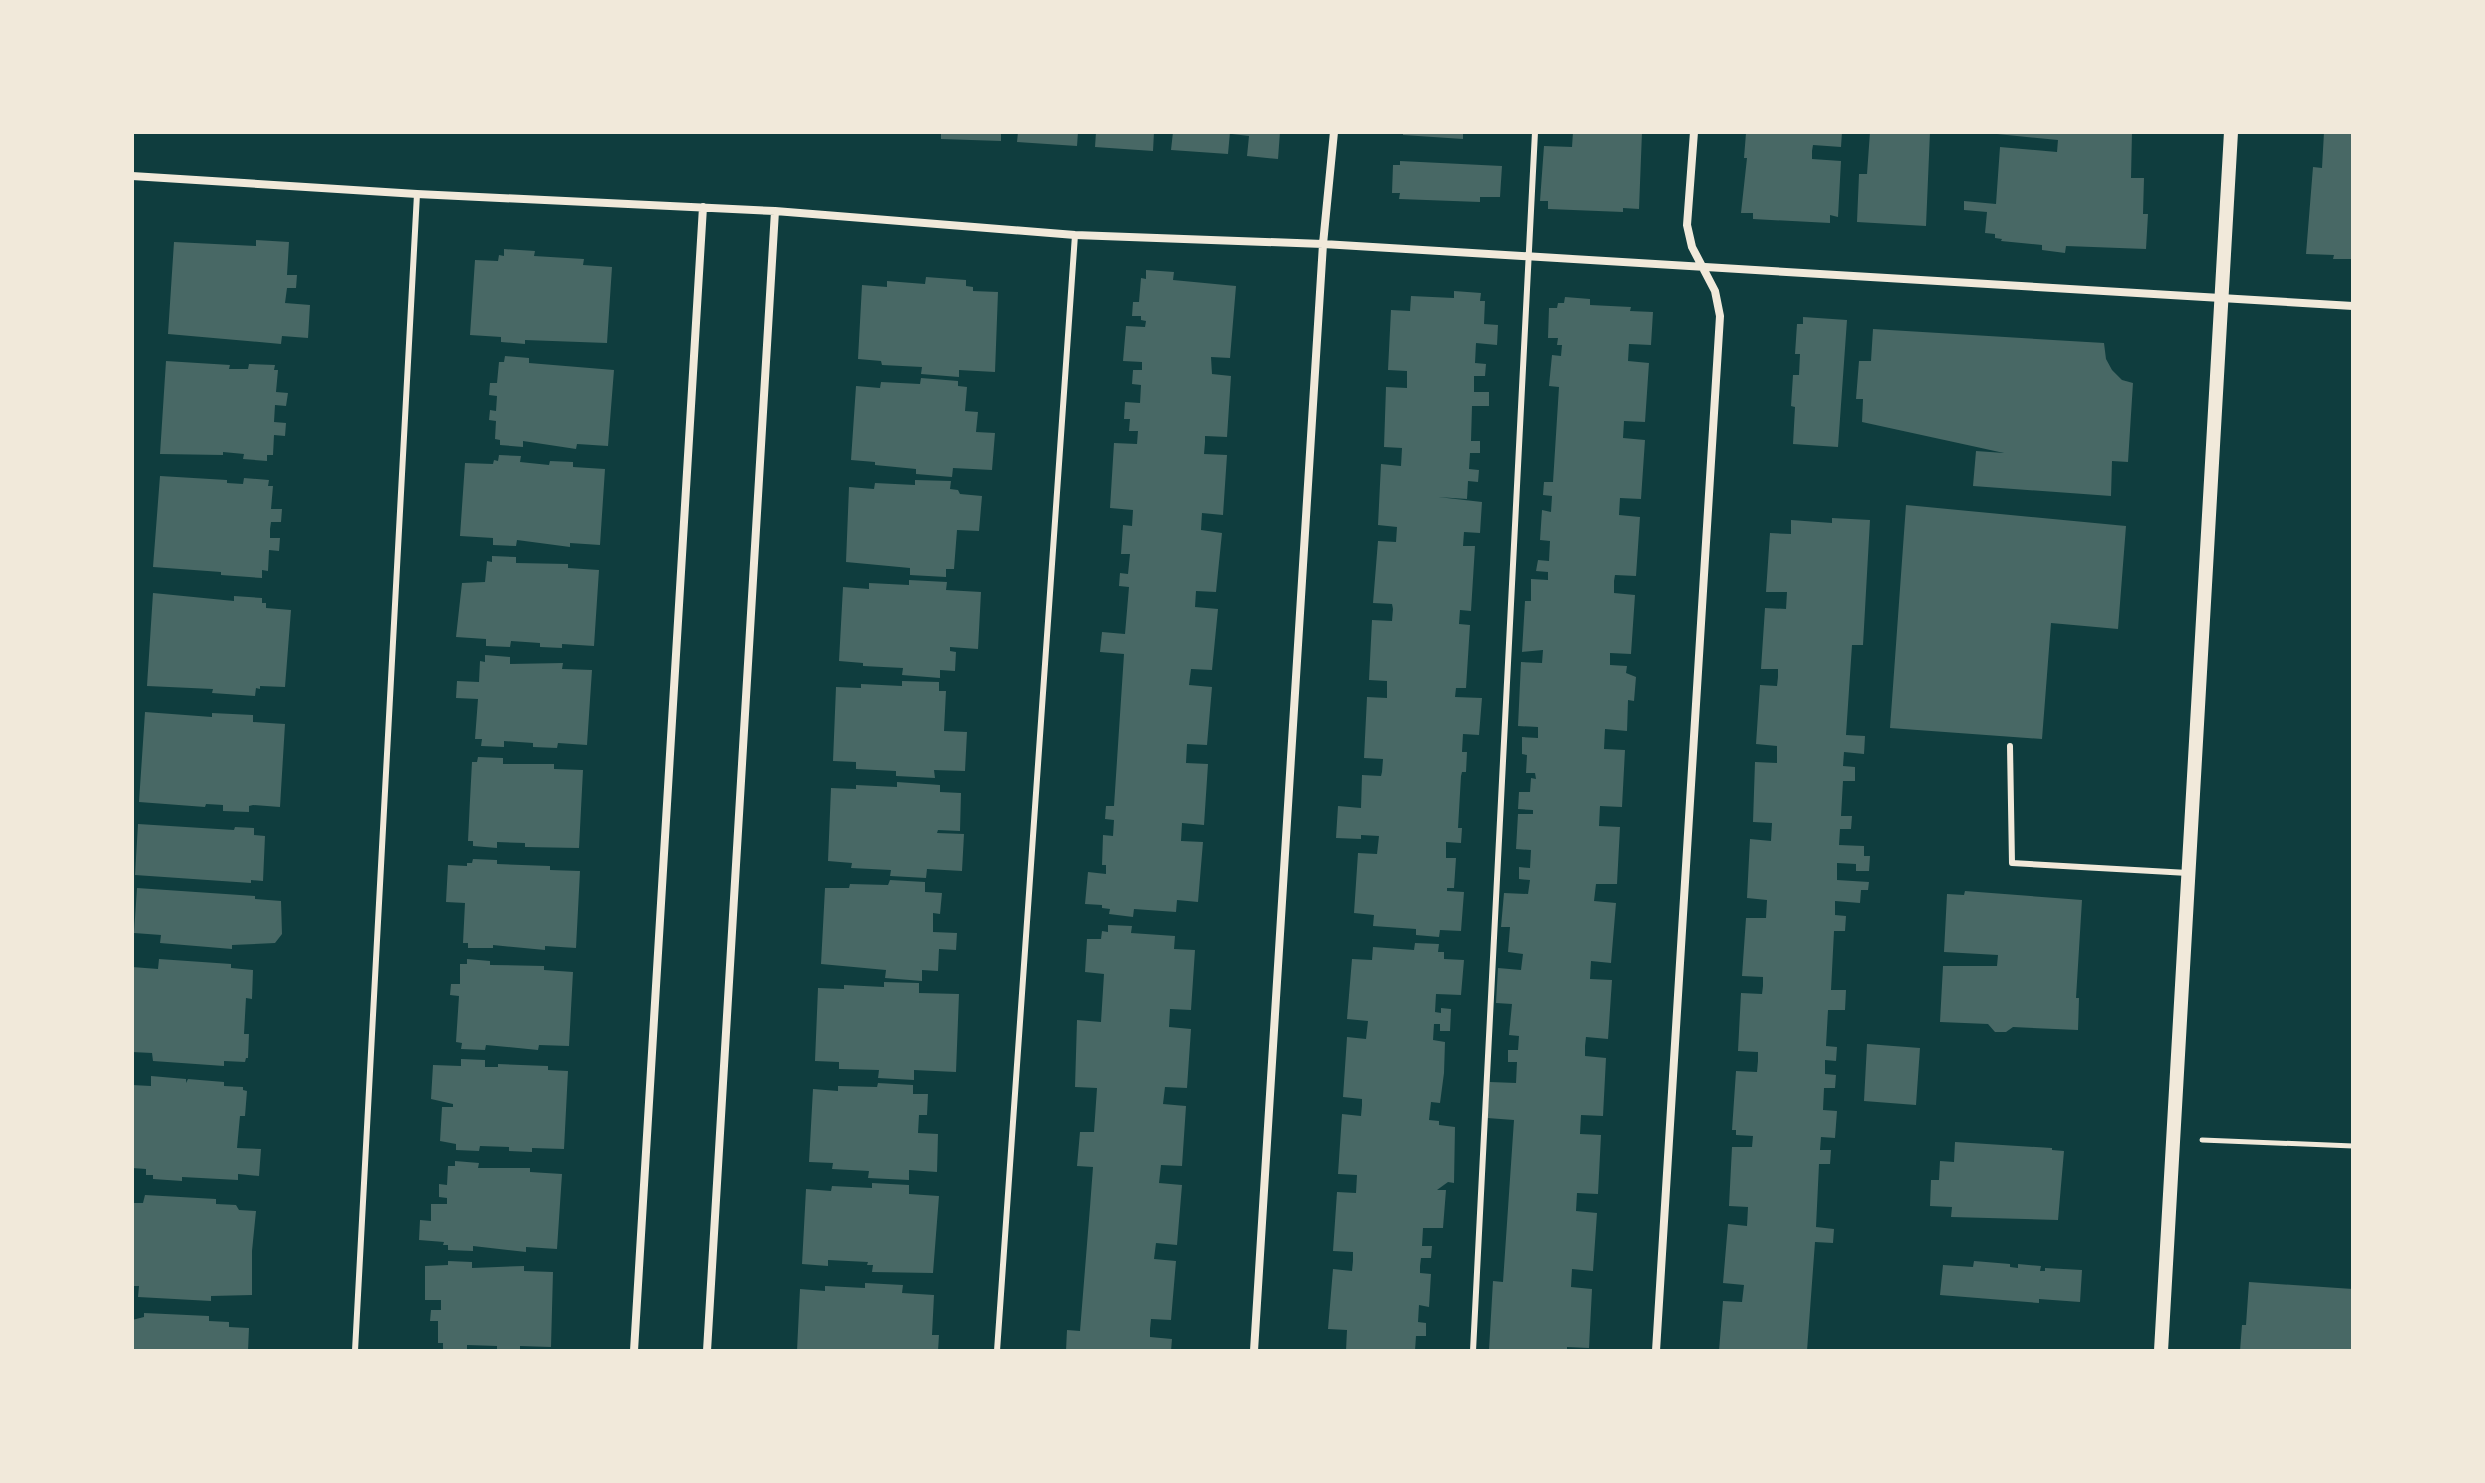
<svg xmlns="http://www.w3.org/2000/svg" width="2485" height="1483" font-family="'PT Sans',sans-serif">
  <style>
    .building { fill: #486865 }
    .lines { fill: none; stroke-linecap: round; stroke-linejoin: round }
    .path { stroke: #f1e9da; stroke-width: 5 }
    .service { stroke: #f1e9da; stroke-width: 6 }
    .minor { stroke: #f1e9da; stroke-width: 8 }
    .tertiary { stroke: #f1e9da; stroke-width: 14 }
  </style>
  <rect width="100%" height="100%" fill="#0f3d3e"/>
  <path class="building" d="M941 132H1001V141L941 139Z
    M1018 132H1078L1077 146 1017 142Z
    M1096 132H1154L1153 151 1095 147Z
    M1173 132H1230L1228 154 1171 150Z
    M1232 132H1280L1278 159 1247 156 1249 136 1232 134Z
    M1403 132H1463V139L1403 135Z
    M1573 132H1642L1639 209 1623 208V212L1548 209V201H1540L1544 146 1572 147Z
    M1749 132H1842L1841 147 1813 145 1812 151V159L1841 161 1838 217 1830 215V223L1753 219V213H1741L1747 158H1744L1746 133Z
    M1870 132H1930L1926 226 1857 222 1859 174H1867Z
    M1997 132H2132L2131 178H2144L2143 214H2148L2146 249 2066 246 2065 253 2042 250V245L2001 241 2002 239 1995 238V234L1985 233 1987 212 1964 210V201L1996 204 2000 147 2057 152 2058 140 1997 134Z
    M2324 132H2353V259H2333L2334 255 2306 254 2313 167 2322 168Z
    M1400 161 1502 166 1500 197H1480V202L1399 199 1400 193H1392L1393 165H1400Z
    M256 240 289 242 287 275H297L296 288H287L285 303 310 305 308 338 282 336 281 344 168 334 174 242 256 246Z
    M504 249 535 251 534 256 584 259 583 265 612 267 607 343 525 340V344L501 342V337L470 335 475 260 498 261 499 255 504 256Z
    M1146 270 1174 272 1173 280 1236 286 1230 358 1211 357 1212 374 1231 376 1227 437 1205 436V442L1204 454 1227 455 1223 515 1202 513 1201 530 1222 533 1216 592 1196 591 1195 607 1218 609 1212 670 1191 669 1189 685 1212 687 1207 745 1187 744 1186 763 1208 764 1204 825 1182 823 1181 841 1203 842 1198 902 1177 900 1176 912 1134 909 1133 917 1109 914 1110 909 1102 908V905L1085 904 1088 872 1106 874V865H1102L1103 835 1113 836 1114 820 1105 819 1106 806H1114L1124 654 1100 652 1102 632 1125 634 1129 587 1119 586 1120 573 1128 574 1130 554H1121L1123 525 1132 526 1133 510 1110 508 1114 443 1137 444 1138 431H1129L1130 419H1124L1125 402 1140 403 1141 385 1132 384 1133 370H1142V362L1123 361 1126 326 1145 327 1146 321 1141 320V316H1132L1133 302H1139L1141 278 1146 279Z
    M926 277 966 280V286L973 287V291L998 292 995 372 959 370V377L921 374 922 367 882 365 881 361 858 359 862 285 887 287V281L925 284Z
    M1454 291 1481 293 1480 301H1485L1484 324 1498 325 1497 345 1476 343 1475 363 1486 364 1485 376H1474V392H1489V406H1472L1471 441H1480V453H1470L1469 469 1479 470 1478 482 1468 481 1467 499 1438 497 1482 502 1480 533 1464 532 1463 546H1475L1471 611 1460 610 1459 624 1470 625 1466 688H1456L1455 697 1482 698 1479 735 1463 734 1462 752H1467L1466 772H1462L1461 776 1458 828H1462L1461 843 1446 842V858H1456L1454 888H1447V891L1464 892 1461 931 1440 930 1439 937 1416 935V929L1373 926 1374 915 1354 913 1358 853 1377 854 1379 836 1361 835V839L1336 838 1338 806 1361 808 1362 775 1381 776 1382 772 1383 759 1364 758 1367 697 1387 698V681L1369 680 1372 620 1392 621 1393 609 1392 604 1373 603 1378 541 1396 542 1397 527 1378 525 1381 464 1401 466 1402 448 1384 447 1386 387 1407 388V371L1388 370 1391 310 1410 311 1411 296 1454 298Z
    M1565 297 1590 299V305L1631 307 1630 311 1653 312 1651 345 1629 344 1628 361 1649 363 1645 422 1624 421 1623 438 1645 440 1641 499 1620 498 1619 515 1640 517 1636 576 1615 575 1614 581V593L1635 595 1631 654 1610 653V665L1627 666 1626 673 1636 677 1634 701 1628 700 1627 731 1605 729 1604 749 1625 750 1622 807 1600 806 1599 826 1620 827 1617 884H1596L1594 901 1616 903 1611 963 1591 961 1590 979 1612 980 1608 1039 1586 1037 1585 1046V1056L1606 1058 1603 1116 1581 1115 1580 1134 1601 1135 1598 1194 1577 1193 1576 1211 1597 1213 1593 1271 1572 1269 1571 1287 1592 1289 1589 1348 1567 1347V1351L1489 1350 1493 1281 1503 1282 1514 1120 1487 1118 1490 1082 1516 1083 1517 1062H1508V1050H1518L1519 1036 1509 1035 1512 1004 1496 1003 1498 968 1521 970 1523 954 1508 952 1510 927H1501L1504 893 1528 894 1530 880 1519 879V867L1530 868 1531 850 1516 849 1518 814H1533V810L1518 809 1519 792H1530L1531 778 1536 779 1535 773H1526L1527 755 1522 754V737L1538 738V727L1518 726 1521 662 1542 663 1543 650 1522 652 1525 601H1531V579L1548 580V572L1536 571 1538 560 1549 561 1550 541 1540 540 1542 510 1551 512 1552 496 1543 495 1544 482H1553L1559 387 1549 386 1552 355 1561 356 1562 345H1557L1558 338H1548L1549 308H1557L1558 303H1564Z
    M1803 317 1847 320 1838 447 1793 444 1795 407 1791 406 1793 375H1799L1800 354H1795L1797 324H1803Z
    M1873 329 2104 343 2106 359 2112 370 2122 380 2133 383 2128 462 2112 461 2111 496 1973 486 1976 451 2004 453 1862 422 1863 399H1856L1859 361H1871Z
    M505 356 529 358V363L614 370 608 446 577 444 576 449 523 441V447L500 445V440L495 439 496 421 489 420 490 410 496 411 497 396 489 395 490 383H497L499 362H504Z
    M166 361 230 365 229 369H248L249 364 275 365 274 370H278L276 392 288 393 286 406 275 405 274 422 286 423 285 436 274 435 273 455H267V461L243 459 244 454 223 452V455L160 454Z
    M921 378 958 381V386L967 387 965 411 978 412 976 432 995 433 992 470 953 468 952 477 916 474V469L875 465V462L851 460 856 386 880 388 881 382 920 384Z
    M499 455 521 456 520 462 549 465 550 461 573 462V467L605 469 600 545 570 543V547L517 540 516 546 493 545V538L460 536 465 463 493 464 494 460 498 461Z
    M160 476 227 480V483L243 484 244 478 269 480 268 486H273L271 509H282L281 522H271L270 529V538H280L279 551 269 550 268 571 262 570V578L221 575V572L153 567Z
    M915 480 951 481 950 489 958 490 960 494 982 496 979 531 957 530 954 569H946V577L910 575V568L846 562 849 487 874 489 875 483 915 485Z
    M1906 505 2126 526 2118 629 2051 623 2042 739 1890 728Z
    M1832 518 1870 520 1863 645H1852L1846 735 1865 736 1864 754 1844 752 1843 766 1855 767V781H1843L1841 816H1852L1851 829H1840L1839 845 1864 846V856H1870L1869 871H1856V864L1837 863V880L1869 882 1868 890H1861L1860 903 1835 901V915L1846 916 1845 931H1834L1831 990H1846L1845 1010H1828L1826 1046 1837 1047 1836 1061 1825 1060V1074L1836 1075 1835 1088H1824L1823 1110 1837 1111 1835 1138 1821 1137 1820 1150H1831L1830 1164H1819L1816 1227 1834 1229 1833 1243 1815 1242 1807 1351H1719L1723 1301 1742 1302 1744 1285 1723 1283 1728 1224 1747 1226 1748 1207 1729 1206 1732 1147H1752L1753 1136 1736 1135V1130H1732L1736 1071 1757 1072 1758 1061V1052L1738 1051 1741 993 1762 994 1763 986V977L1742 976 1746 918H1766L1767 900 1747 898 1750 839 1771 841 1772 823 1753 822 1755 762 1777 763V746L1756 744 1760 685 1777 686 1778 677V669H1761L1765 608 1786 609 1787 592H1766L1770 533 1791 534V520L1832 523Z
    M492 556 516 557V563L568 564V568L599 570 594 646 562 644V648L540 647V643L511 641 510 647 486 646V639L456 637 462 583 485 582 487 561 492 562Z
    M909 580 947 582 946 590 981 592 978 649 950 647V651L956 652 955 671 940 670V678L902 675 903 668 863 666V663L839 661 843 587 869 589V583L909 585Z
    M153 593 234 601V596L262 598V603H266V608L291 610 285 687 260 686V689L256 688 255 696 212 693 213 689 147 686Z
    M485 655 510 657V664L563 663 562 669 592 670 587 745 558 743 557 748 533 747V743L504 741V747L481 746 482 739H475L478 699 456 698 457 681 479 682 480 661 485 662Z
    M902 681 939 682V691H946L944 731 967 732 965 771 934 770 935 778 896 776V771L856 769V762L833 761 836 687 861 688V684L902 686Z
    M145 712 212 717V713L253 715V722L285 724 280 807 253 805 249 806V812L223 811V805L206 804 205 807 139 802Z
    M478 757 503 758V764H554V769L583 770 579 848 525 847V843L497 842V848L473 846V841H468L470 800 472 762H477Z
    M897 782 940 785V792L961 793 960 831 938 830 937 833 964 834 962 871 927 869 926 878 890 876 891 870 851 868 852 863 828 861 831 788 856 789V785L897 787Z
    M138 824 234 830 235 827 254 828V835L265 836 263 881 251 880V883L135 875Z
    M473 859 497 860V864L550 866V870L580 871 576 948 545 946V950L493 945V948H468V943H463L465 903 446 902 448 865 467 866V863H472Z
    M890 880 925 882V892L942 893 940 914 933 913V932L957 933 956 950 939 949 938 971 922 970V981L885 978 886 970 821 964 825 888H849L850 884 888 885Z
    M137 888 255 896V899L281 901 282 934 275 943 232 945V949L160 943 161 935 134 933Z
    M1965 891 2082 900 2076 998H2079L2078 1030 2013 1027 2006 1032H1995L1988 1024 1940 1022 1943 966H1997L1998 955 1944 952 1947 894 1964 895Z
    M1108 925 1132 926 1131 933 1175 936 1174 949 1195 950 1191 1010 1170 1009 1169 1027 1191 1029 1187 1088 1165 1087 1163 1104 1186 1106 1182 1166 1161 1165 1159 1183 1182 1185 1177 1245 1156 1243 1154 1259 1176 1261 1171 1320 1151 1319 1150 1329V1337L1172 1339 1171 1351H1066L1067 1330 1080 1331 1090 1207 1093 1167 1077 1166 1080 1132H1094L1097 1088 1075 1087 1077 1020 1101 1022 1104 974 1085 972 1087 939H1101L1102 931 1108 932Z
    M1415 943 1439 944 1438 952H1444V959L1464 960 1461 995 1436 994 1435 1012 1441 1013V1008L1451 1009 1450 1031H1440V1024H1434L1433 1040 1445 1042 1444 1073 1440 1103 1431 1102 1429 1120 1439 1121V1125L1455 1127 1454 1183 1448 1182 1437 1190H1446L1443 1228H1423L1422 1246H1432L1431 1258H1421L1420 1266V1273L1431 1274 1429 1307 1419 1305 1418 1322 1426 1323V1336H1416L1415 1351H1346L1347 1330 1328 1329 1333 1269 1352 1271 1353 1261V1252L1333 1251 1337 1192 1356 1193 1357 1175 1338 1174 1342 1114 1361 1116 1362 1105V1099L1343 1097 1347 1037 1366 1039 1368 1021 1347 1019 1352 959 1372 960 1373 947 1414 950Z
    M159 959 231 964V968L253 970 252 999 246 998 244 1034H249L248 1058H246L245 1062 224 1061V1066L153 1061 152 1053 132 1052V967L158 969Z
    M467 959 490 961V965L544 966V970L573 972 569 1046 539 1045 538 1050 486 1045 485 1050 461 1049 462 1043 456 1042 459 996 450 995 451 984H460V964H467Z
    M884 982 919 983V993L959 994 956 1072 914 1070V1080L878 1078 879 1070 839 1069V1062L815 1061 818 988 844 989V985L884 987Z
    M1867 1044 1920 1048 1916 1105 1864 1101Z
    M461 1059 485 1060V1067H498V1064L548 1066V1070L568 1071 564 1149 532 1148V1152L509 1151V1147L480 1146 479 1151 456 1150V1144L440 1141 442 1107H453V1104L431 1099 433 1065 461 1066Z
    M151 1076 186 1079V1083L188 1079 224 1082V1086L243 1087V1090L247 1091 245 1116H240L237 1148 261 1149 259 1176 238 1174V1180L182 1177V1181L153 1179V1175H146V1169L132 1168V1085L151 1086Z
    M878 1083 913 1085V1094H928L927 1115H919L918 1133 938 1134 937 1172 909 1170V1180L868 1178 869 1171 832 1169 833 1163 809 1162 813 1089 838 1091V1086L877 1087Z
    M1955 1142 2052 1148V1150L2064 1151 2058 1220 1951 1217 1952 1207 1930 1206 1931 1180H1939L1940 1161 1954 1162Z
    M455 1161 479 1163 478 1168H530V1172L562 1174 557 1249 526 1247V1252L473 1246V1251L448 1250V1245H443L444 1242 419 1240 420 1220 431 1221V1204H447V1198L439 1197V1184L447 1185 448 1166H455Z
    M872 1183 909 1185V1194L939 1196 933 1273 872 1272 873 1265H867L868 1262 828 1260V1266L802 1264 806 1189 831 1191 832 1186 872 1188Z
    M145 1195 216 1199V1204L236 1205 239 1210 256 1211 252 1251V1295L211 1296V1301L138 1297 139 1286H132V1203H143Z
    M448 1261 472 1262V1268L524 1266V1271L553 1272 551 1347 520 1346V1350H497V1346L467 1345V1351L443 1350V1343H438V1321H430L431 1310H441V1300H425V1266L448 1265Z
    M1974 1261 2010 1264V1267L2018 1268V1264L2041 1266 2040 1271H2045V1268L2082 1270 2080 1302 2039 1299V1303L1940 1295 1943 1265 1973 1267Z
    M2249 1282 2353 1289V1351H2240L2242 1325H2246Z
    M865 1283 903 1285 902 1293 934 1295 932 1335H939L938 1351H797L800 1289 825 1291V1286L865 1288Z
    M144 1313 209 1316V1321L229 1322V1327L249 1328 248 1351H132V1320L144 1317Z"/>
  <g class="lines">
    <path class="path" d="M2202 1140 2353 1146"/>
    <path class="service" d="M2010 746 2012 863 2188 873
      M355 1351 417 194
      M997 1351 1075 235
      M1473 1351 1535 132"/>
    <path class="minor" d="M132 176 417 194 775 211 1075 235 1323 244 2353 306
      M634 1351 703 207
      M707 1351 775 211
      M1254 1351 1323 244 1334 132
      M1656 1351 1720 316 1715 291 1692 247 1687 225 1694 132"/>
    <path class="tertiary" d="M2161 1351 2231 132"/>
  </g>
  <rect width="2485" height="1483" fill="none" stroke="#f1e9da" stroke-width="268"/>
</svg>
